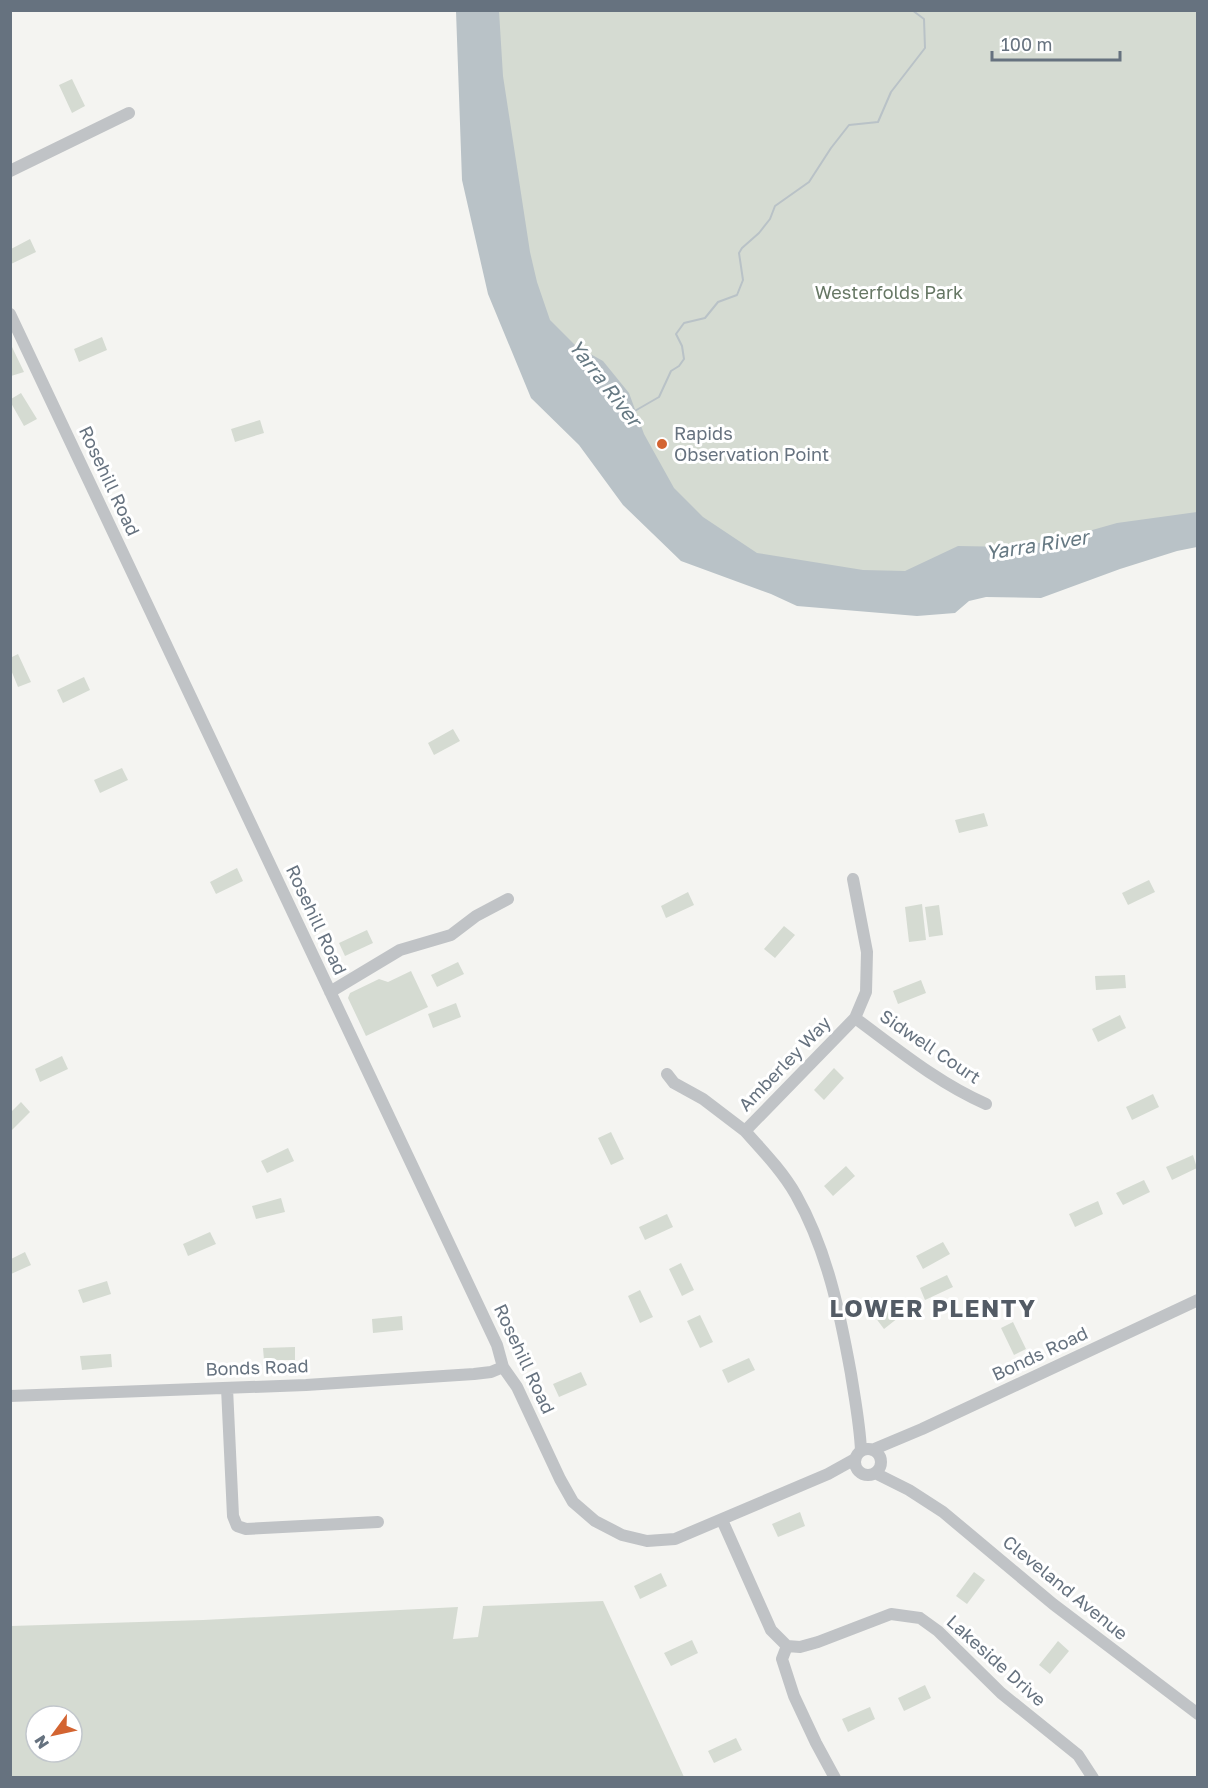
<svg xmlns="http://www.w3.org/2000/svg" width="1208" height="1788" font-family="'Golos Text',sans-serif">
  <style>
    .green { fill: #d5dbd2; fill-rule: evenodd }
    .water { fill: #b9c2c7 }
    .lines { fill: none; stroke-linecap: round; stroke-linejoin: round }
    .stream { stroke: #b9c2c7; stroke-width: 2 }
    .minor { stroke: #c0c3c6; stroke-width: 12 }
    .poi-dot { fill: #d36431; stroke: #fff; stroke-width: 2 }
    .labels { text-anchor: middle; stroke-width: 6; stroke-linejoin: round; paint-order: stroke }
    .park-label { font-size: 18px; fill: #667764; stroke: #fff }
    .poi-label { font-size: 18px; fill: #66727f; stroke: #fff; text-anchor: start }
    .street-label { font-size: 18px; fill: #66727f; stroke: #fff }
    .water-label { font-size: 20px; font-style: italic; fill: #667983; stroke: #fff }
    .district-label { font-size: 24px; font-weight: bold; letter-spacing: 1.5px; fill: #535b65; stroke: #fff }
  </style>
  <rect width="100%" height="100%" fill="#f4f4f1"/>
  <path class="green" d="M497 11H1197V523L917 581 809 579 707 538 545 333 507 217Z
    M72 79 85 106 72 113 59 85Z
    M30 239 36 252 11 264V249Z
    M102 337 107 350 79 362 74 349Z
    M12 347 24 372 11 376 10 348Z
    M21 393 37 419 24 426 11 403V399Z
    M260 420 264 433 235 442 231 429Z
    M18 654 31 682 18 687 11 670 10 658Z
    M84 677 90 690 63 703 57 690Z
    M453 729 460 741 434 755 428 743Z
    M122 768 128 780 100 793 94 780Z
    M984 813 988 826 959 833 955 820Z
    M237 868 243 881 216 894 210 882Z
    M1149 880 1155 892 1128 905 1122 893Z
    M688 892 694 905 666 918 661 906Z
    M922 904 926 940 909 942 905 907Z
    M939 905 943 935 929 937 925 907Z
    M784 926 795 935 775 958 764 949Z
    M367 930 373 943 345 956 339 943Z
    M458 962 464 974 437 987 431 975Z
    M411 971 428 1007 366 1036 348 998 350 993 379 979 388 982Z
    M1125 975 1126 988 1096 990 1095 976Z
    M921 980 926 993 898 1004 893 991Z
    M456 1003 461 1017 433 1028 428 1014Z
    M1120 1015 1126 1028 1098 1042 1092 1029Z
    M62 1056 68 1069 40 1082 35 1069Z
    M834 1068 844 1078 824 1100 814 1090Z
    M1153 1094 1159 1107 1132 1120 1126 1107Z
    M21 1102 30 1112 11 1131V1112Z
    M611 1132 624 1159 611 1165 598 1138Z
    M288 1148 294 1161 267 1173 261 1161Z
    M1193 1155 1197 1168 1172 1180 1166 1167Z
    M846 1166 855 1176 833 1196 824 1186Z
    M1144 1180 1150 1192 1123 1205 1116 1193Z
    M281 1198 285 1212 256 1219 252 1206Z
    M1098 1201 1103 1214 1075 1227 1069 1214Z
    M667 1214 673 1227 645 1240 639 1227Z
    M210 1232 216 1244 188 1256 183 1244Z
    M943 1242 950 1254 923 1269 916 1256Z
    M25 1252 31 1265 11 1274V1259Z
    M681 1263 694 1290 682 1296 669 1269Z
    M947 1275 953 1287 925 1300 920 1288Z
    M107 1281 111 1294 83 1303 78 1290Z
    M640 1290 653 1317 640 1323 628 1296Z
    M899 1299 908 1310 884 1329 875 1317Z
    M700 1315 713 1342 700 1348 687 1321Z
    M402 1316 403 1330 373 1333 372 1319Z
    M1013 1322 1026 1349 1014 1355 1001 1328Z
    M295 1347V1360H264L263 1348Z
    M111 1354 112 1367 82 1370 80 1356Z
    M749 1358 755 1370 728 1383 722 1370Z
    M581 1372 587 1385 559 1397 553 1384Z
    M800 1512 805 1526 778 1537 772 1524Z
    M974 1572 985 1580 967 1604 956 1596Z
    M661 1573 667 1586 640 1599 634 1586Z
    M603 1601 684 1777H11V1626L203 1620 458 1607 453 1639 478 1637 483 1606ZM36 1716H72V1752H36Z
    M692 1640 698 1653 671 1666 664 1653Z
    M1058 1641 1069 1651 1050 1674 1039 1665Z
    M925 1685 931 1698 904 1711 898 1698Z
    M870 1707 875 1719 848 1732 842 1719Z
    M736 1738 742 1750 714 1763 708 1751Z"/>
  <path class="water" d="M456 11H499L503 76 530 252 537 282 550 320 576 346 603 361 629 393 644 434 674 488 703 517 757 553 863 570 905 571 958 546 1013 547 1057 540 1117 523 1197 512V547L1177 551 1120 569 1041 598 986 597 969 601 955 613 917 616 797 606 771 594 681 561 623 505 579 445 531 398 488 294 462 180Z"/>
  <g class="lines">
    <path class="stream" d="M633 412 659 397 671 371 679 366 684 359 682 346 676 334 684 323 705 318 718 302 737 295 743 280 739 253 742 248 759 233 770 219 775 206 809 182 831 148 849 125 878 122 891 92 925 48 924 19 912 10"/>
    <path class="minor" d="M10 171 129 113
      M10 314 497 1345 503 1367 517 1387 560 1479 573 1502 595 1521 622 1535 647 1541 675 1539 828 1474 855 1459
      M853 879 867 952 866 992 855 1018 745 1131C763 1151 783 1172 796 1195 827 1250 840 1313 851 1374 855 1400 860 1425 861 1451
      M330 992 400 950 451 935 476 916 508 899
      M855 1018C897 1049 938 1083 986 1104
      M667 1074 674 1083 703 1099 745 1131
      M227 1388 233 1516 237 1526 246 1529 378 1522
      M10 1396 306 1385 474 1374 491 1372 503 1367
      M855 1462a13 13 0 1 1 26 0a13 13 0 1 1-26 0Z
      M872 1450 922 1429 1198 1300
      M875 1473 909 1490 943 1512 1053 1604 1198 1714
      M722 1520 771 1630 787 1646 800 1647 818 1642 891 1614 920 1618 938 1631 1001 1693 1078 1755 1093 1778
      M787 1646 782 1659 794 1696 816 1743 835 1778"/>
  </g>
  <circle class="poi-dot" cx="662" cy="444" r="6"/>
  <g class="labels">
    <g class="park-label">
      <text x="889" y="299">Westerfolds Park</text>
    </g>
    <g class="poi-label">
      <text x="674" y="440">Rapids<tspan x="674" dy="21">Observation Point</tspan></text>
    </g>
    <g class="street-label">
      <text transform="translate(109 481) rotate(65)" y="6">Rosehill Road</text>
      <text transform="translate(316 920) rotate(65)" y="6">Rosehill Road</text>
      <text transform="translate(930 1047) rotate(34)" y="6">Sidwell Court</text>
      <text transform="translate(785 1064) rotate(-46)" y="6">Amberley Way</text>
      <text transform="translate(1040 1354) rotate(-25)" y="6">Bonds Road</text>
      <text transform="translate(524 1359) rotate(65)" y="6">Rosehill Road</text>
      <text transform="translate(257 1368) rotate(-2)" y="6">Bonds Road</text>
      <text transform="translate(1065 1588) rotate(39)" y="6">Cleveland Avenue</text>
      <text transform="translate(996 1661) rotate(42)" y="6">Lakeside Drive</text>
    </g>
    <g class="water-label">
      <text transform="translate(605 383) rotate(52)" y="7">Yarra River</text>
      <text transform="translate(1037 545) rotate(-9)" y="7">Yarra River</text>
    </g>
    <g class="district-label">
      <text x="933" y="1317">LOWER PLENTY</text>
    </g>
  </g>
  <rect width="1208" height="1788" fill="none" stroke="#66727f" stroke-width="24"/>
  <g transform="translate(54 1734) rotate(237)"><circle r="28" fill="#ffffff" stroke="#c2c7cc" stroke-width="1.5"/>
  <path d="M0-4.5L10 22L0 15L-10 22Z" fill="#d36431"/>
  <text y="-9" font-size="16" font-weight="bold" text-anchor="middle" fill="#66727f">N</text>
  </g>
  <path d="M992 51v9h128v-9" fill="none" stroke="#66727f" stroke-width="3"/>
  <text x="1001" y="51" font-size="18" fill="#66727f" stroke="#ffffff" stroke-width="4.5" paint-order="stroke">100 m</text>
</svg>
